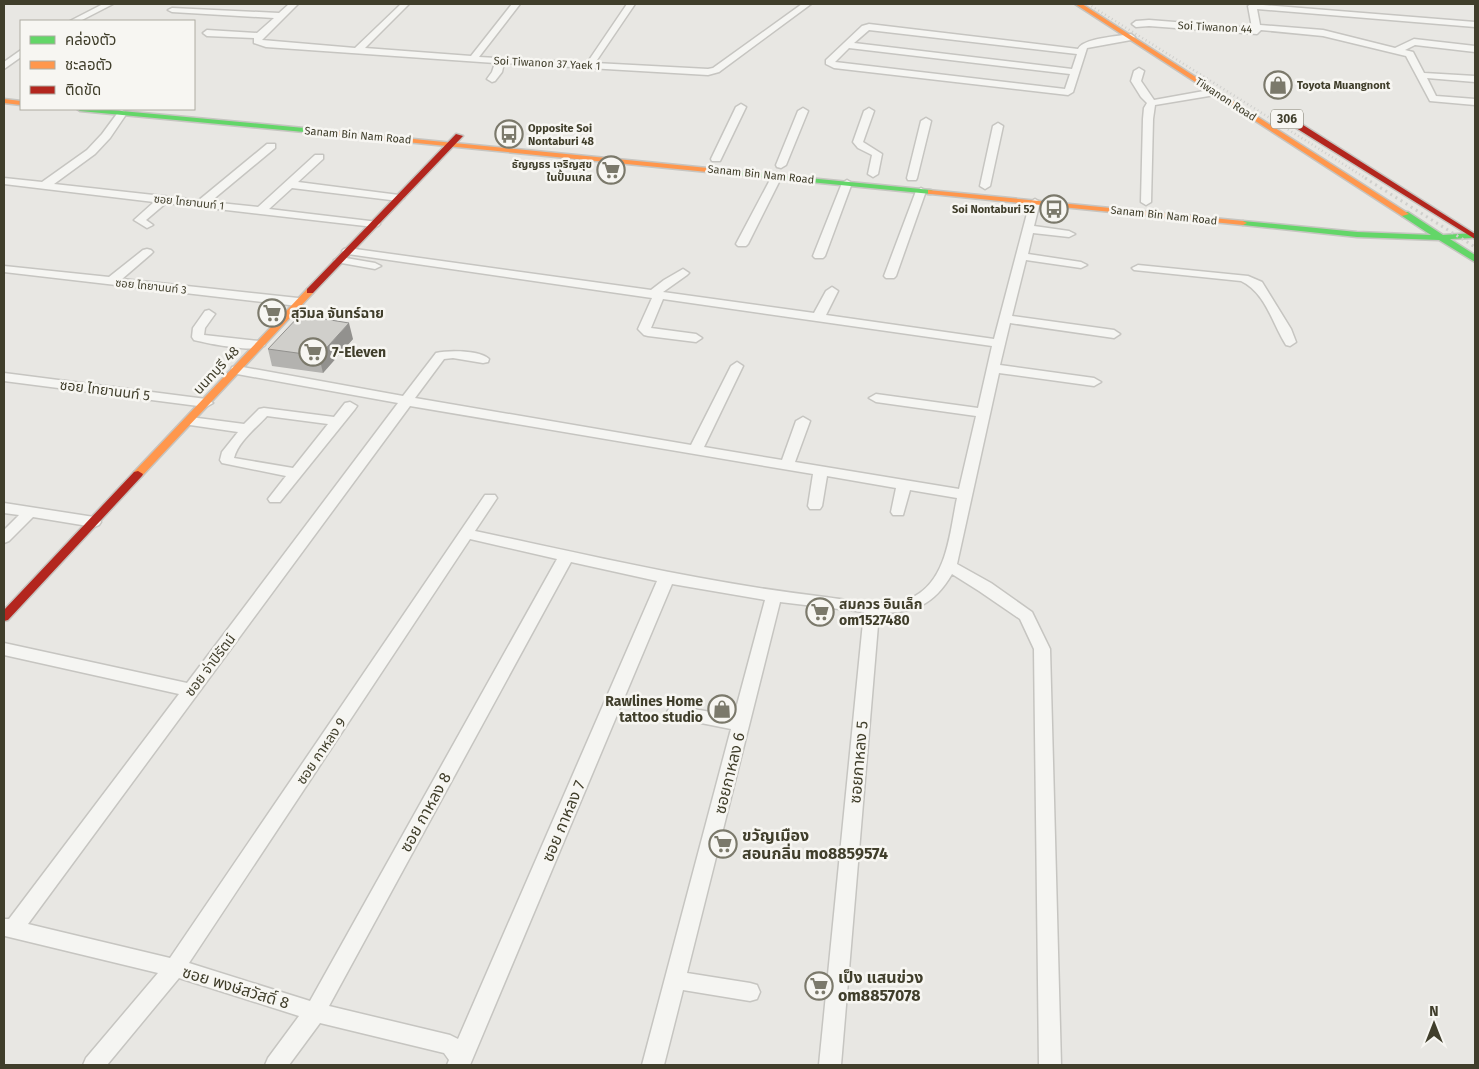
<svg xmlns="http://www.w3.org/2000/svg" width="1479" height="1069" font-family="'Fira Sans','Noto Sans Thai',sans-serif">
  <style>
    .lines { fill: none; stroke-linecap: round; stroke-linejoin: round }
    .street-casing { stroke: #c6c5c1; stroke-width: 3 }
    .fast-casing { stroke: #c6c5c1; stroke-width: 3 }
    .slow-casing { stroke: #c6c5c1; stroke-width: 3 }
    .jam-casing { stroke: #c6c5c1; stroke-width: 3 }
    .street { fill: #f5f5f2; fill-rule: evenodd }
    .fast { fill: #63d668; fill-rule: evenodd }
    .slow { fill: #ff974d; fill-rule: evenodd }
    .jam { fill: #b3261e; fill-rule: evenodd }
    .rail-far1 { stroke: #cfcfcc; stroke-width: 2.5; stroke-dasharray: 1 3; stroke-linecap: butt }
    .rail { stroke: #cfcfcc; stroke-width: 3; stroke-dasharray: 2 4; stroke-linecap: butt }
    .wall { fill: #b3b2af }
    .shaded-wall { fill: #92918e }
    .building { fill: #d0cfcb; stroke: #92918e }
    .labels { text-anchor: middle; stroke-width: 5; stroke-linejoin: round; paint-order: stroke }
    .far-street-label { font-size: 11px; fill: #403e2b; stroke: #f7f6f2 }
    .far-poi-label { font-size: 11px; font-weight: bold; fill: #403e2b; stroke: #f7f6f2; text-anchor: start }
    .shield { fill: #f7f6f2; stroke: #777567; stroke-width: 1 }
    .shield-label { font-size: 12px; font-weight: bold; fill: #403e2b }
    .poi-label { font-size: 14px; font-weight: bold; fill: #403e2b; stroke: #f7f6f2; text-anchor: start }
    .street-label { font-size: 14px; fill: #403e2b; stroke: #f7f6f2 }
    .near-street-label { font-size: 16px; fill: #403e2b; stroke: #f7f6f2 }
    .near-poi-label { font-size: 16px; font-weight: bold; fill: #403e2b; stroke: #f7f6f2; text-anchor: start }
  </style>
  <rect width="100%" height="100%" fill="#e8e7e3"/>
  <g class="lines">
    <g class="street-casing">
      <path id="street" d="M103 4H113L80 21H70Z
        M289 4H298L262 40 355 48 401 4H409L365 48 471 56 512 4H520L479 57 587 63 627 4H635L595 63 708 69 713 68 802 4H811L719 72 708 75 504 63 502 72 495 81 492 82 487 79 492 72 495 63 266 47 254 43V38L207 36 203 33 207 30 257 33 274 18 172 12 168 10 172 8 279 13Z
        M1251 4 1475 22V27L1257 9 1260 25 1323 30 1395 48 1414 39 1475 46V52L1415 45 1405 50 1413 52 1424 73 1475 76V82L1427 78 1436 96 1475 99V105L1430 101 1406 56 1323 36 1261 30 1257 34 1149 26 1136 27 1132 24 1136 21 1149 20 1252 28 1248 6Z
        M869 24 1078 49C1083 38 1119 36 1131 34L1135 37 1131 40 1087 48 1073 92 1068 95 834 68 826 64V60L862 26ZM869 30 1077 54 1072 69 854 43ZM849 48 1070 74 1065 89 835 62Z
        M21 50V57L4 69V62Z
        M1139 68 1144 71 1141 81 1154 100 1215 89 1220 92 1215 95 1155 105 1153 119 1151 202 1146 205 1141 202 1143 119 1144 108 1147 103 1141 97 1131 81 1134 71Z
        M741 104 746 107 721 159 720 161H712L711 159 736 107Z
        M803 108 808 111 786 165 781 168 777 167 776 165 798 111Z
        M869 108 874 111 863 142 882 154 878 174 873 177 868 174 872 155 858 148 853 142 864 111Z
        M122 110 127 113 110 138 95 154 54 184 199 200 267 144H275V148L210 202 258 207 315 155H323V159L298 182 399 195 404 198 399 201 292 188 269 209 378 222 380 224 378 226 374 227 166 203 146 220 153 225 147 228 134 220 154 202 4 184V178L42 182 87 150 102 134 119 111Z
        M926 118 931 121 917 178 916 180H908L907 178 921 121Z
        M998 123 1003 126 990 186 985 189 980 186 993 126Z
        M777 173 782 176 748 244 746 246H738L736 244 772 176Z
        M847 180 852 183 825 256 823 258H815L813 256 842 183Z
        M921 188 926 191 896 276 894 278H886L884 276 916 191Z
        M1035 199 1040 202 1034 226 1069 231 1075 234 1069 237 1033 233 1028 254 1081 262 1087 265 1081 268 1026 260 1012 316 1114 330 1120 334 1114 338 1010 323 1000 365 1094 378 1101 382 1094 386 999 373 957 564 991 583 1032 612 1050 649 1061 1065H1039L1034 649 1020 619 979 591 952 574C934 605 914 613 879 613L841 1065H819L864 612 780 602 687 973 750 983 757 985 760 992 757 999 750 1001 683 990 664 1065H642L731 729 676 718 670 717 667 712 670 707 676 706 734 716 765 600 672 584 470 1065H447L449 1060 444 1053 320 1023 289 1065H265L268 1058 299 1016 179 978 107 1065H83L86 1058 158 973 5 936 4 919H9L179 694 4 655V643L187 683 398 403 237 374 231 370 232 367 237 366 403 396 436 353C448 350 480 350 489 359L488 362 483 363 453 358 444 359 415 398 691 445 731 366 737 362 743 366 704 447 782 460 796 421 803 417 810 421 795 462 959 489 976 416 876 402 869 398 876 394 978 408 992 346 663 299 651 328 696 334 702 338 696 342 648 336 644 335 638 329 652 298 348 254 342 251 344 249 348 248 651 290 664 280 683 269 689 273 687 275 663 292 814 313 826 291 832 287 838 291 826 315 994 339 1030 202ZM410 406 813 474 808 506 810 509H820L822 506 827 476 896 488 891 512 893 515H903L910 490 957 498C950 530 948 578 915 596 892 609 850 600 825 597 706 583 592 556 475 531L497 498 495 495H485L170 958 28 924ZM470 539 557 559 310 1001 189 963ZM571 562 657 581 458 1039 450 1035 329 1006Z
        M147 249 151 250 153 252 151 254 122 279 298 298 304 302 298 306 4 272V266L109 277 143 250Z
        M340 257 375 263 381 266 375 269 336 262 334 260Z
        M1138 265 1248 276 1262 282 1291 329 1296 342 1290 346 1286 345C1272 323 1266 293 1241 281L1134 270 1132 268Z
        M209 310 215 314 205 328 204 335 259 341 265 345C257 354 206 343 194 340L192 337 193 328 205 311Z
        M4 373 206 399 213 403 206 407 4 381Z
        M350 402 357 406 355 409 280 502H270L268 499 286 476 222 463 220 460 222 452 238 432 190 425 183 421 190 417 244 424 259 409 264 408 334 417 345 403ZM267 416 328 424 293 468 234 458C238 442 256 428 267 416Z
        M4 503 94 517 99 519 101 522 99 525 94 527 33 517 9 541 4 543V530L19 515 4 513Z"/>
    </g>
    <g class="fast-casing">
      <path id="fast" d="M77 109H100L325 130 329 132 325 134 80 111Z
        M725 170 931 190 935 192 931 194 728 174 724 172Z
        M1402 212H1408L1443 235 1474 233V237L1471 238 1450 239 1475 255V262L1439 240 1357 237 1243 225 1239 223 1243 221 1357 232 1431 235 1402 216Z"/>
    </g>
    <g class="slow-casing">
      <path id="slow" d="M1075 4H1082L1409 214 1402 216Z
        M4 99 21 101V105L4 103Z
        M322 130 728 170 732 172 728 174 325 134H322Z
        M928 190 1243 221 1247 223 1243 225 931 194H928Z
        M310 288 313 289V293L142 476H134L133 474 134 472 307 289Z"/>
    </g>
    <g class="jam-casing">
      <path id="jam" d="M1275 111H1281L1475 234V239L1275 115Z
        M456 134 463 136 313 293H307V289Z
        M138 471 143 474 142 476 8 620 4 621V610L134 472Z"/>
    </g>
    <use href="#street" class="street"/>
    <use href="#fast" class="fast"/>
    <use href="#slow" class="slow"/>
    <use href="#jam" class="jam"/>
    <path class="rail-far1" d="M1088 4 1367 179"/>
    <path class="rail" d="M1365 178 1475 247"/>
  </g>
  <path class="wall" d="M353 339 323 373 272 366 268 349Z"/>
  <path class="shaded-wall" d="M349 323 353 339 323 373 319 356Z"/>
  <path class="building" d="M300 315 349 323 319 356 268 349Z"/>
  <defs>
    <g id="shop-ring" transform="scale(1.4375)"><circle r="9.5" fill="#f7f6f2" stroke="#7b796b" stroke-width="1.5"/><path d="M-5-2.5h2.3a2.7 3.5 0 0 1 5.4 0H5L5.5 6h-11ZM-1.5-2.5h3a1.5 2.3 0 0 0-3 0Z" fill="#7b796b"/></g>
    <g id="bus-ring" transform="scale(1.4375)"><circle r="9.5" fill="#f7f6f2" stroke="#7b796b" stroke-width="1.5"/><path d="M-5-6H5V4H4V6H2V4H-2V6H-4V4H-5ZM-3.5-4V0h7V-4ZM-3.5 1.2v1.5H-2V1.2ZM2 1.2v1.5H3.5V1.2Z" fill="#7b796b"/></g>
    <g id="supermarket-ring" transform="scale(1.4375)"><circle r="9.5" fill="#f7f6f2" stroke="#7b796b" stroke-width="1.5"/><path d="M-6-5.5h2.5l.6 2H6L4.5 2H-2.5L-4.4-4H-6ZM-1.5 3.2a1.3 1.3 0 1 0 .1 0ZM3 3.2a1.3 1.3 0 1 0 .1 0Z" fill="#7b796b"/></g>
  </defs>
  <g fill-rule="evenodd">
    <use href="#shop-ring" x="1278" y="85"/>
    <use href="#bus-ring" x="509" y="134"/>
    <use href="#supermarket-ring" x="611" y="170"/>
    <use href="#bus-ring" x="1054" y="209"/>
    <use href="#supermarket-ring" x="272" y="313"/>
    <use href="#supermarket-ring" x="313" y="352"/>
    <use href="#supermarket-ring" x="820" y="612"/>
    <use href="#shop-ring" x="722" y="709"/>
    <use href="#supermarket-ring" x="723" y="844"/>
    <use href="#supermarket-ring" x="819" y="986"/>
  </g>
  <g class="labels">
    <g class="far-street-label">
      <text transform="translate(1215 27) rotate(3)" y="4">Soi Tiwanon 44</text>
      <text transform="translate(547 63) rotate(3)" y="4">Soi Tiwanon 37 Yaek 1</text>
      <text transform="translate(1226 99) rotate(33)" y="4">Tiwanon Road</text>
      <text transform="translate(358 135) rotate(5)" y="4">Sanam Bin Nam Road</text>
      <text transform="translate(761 174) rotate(6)" y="4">Sanam Bin Nam Road</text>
      <text transform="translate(189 202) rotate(6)" y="4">ซอย ไทยานนท์ 1</text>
      <text transform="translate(1164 215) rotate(6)" y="4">Sanam Bin Nam Road</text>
      <text transform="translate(151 286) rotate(6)" y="4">ซอย ไทยานนท์ 3</text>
    </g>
    <g class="far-poi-label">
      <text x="1297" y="89">Toyota Muangnont</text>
      <text x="528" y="132">Opposite Soi<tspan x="528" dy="13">Nontaburi 48</tspan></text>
      <text x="592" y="168" text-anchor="end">ธัญญธร เจริญสุข<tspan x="592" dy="13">ในปั้มแกส</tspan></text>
      <text x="1035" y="213" text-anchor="end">Soi Nontaburi 52</text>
    </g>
    <rect class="shield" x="1271" y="109.5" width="32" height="19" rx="4"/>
    <g class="shield-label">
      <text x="1287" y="123">306</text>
    </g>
    <g class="poi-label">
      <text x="291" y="318">สุวิมล จันทร์ฉาย</text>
      <text x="332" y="357">7-Eleven</text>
      <text x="839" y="609">สมควร อินเล็ก<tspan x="839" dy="16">om1527480</tspan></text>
      <text x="703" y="706" text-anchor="end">Rawlines Home<tspan x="703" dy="16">tattoo studio</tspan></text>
    </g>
    <g class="street-label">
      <text transform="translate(216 370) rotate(-47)" y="5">นนทบุรี 48</text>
      <text transform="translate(105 390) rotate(7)" y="5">ซอย ไทยานนท์ 5</text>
      <text transform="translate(210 665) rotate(-53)" y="5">ซอย จ่าปิรัตน์</text>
      <text transform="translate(321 751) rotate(-56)" y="5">ซอย กาหลง 9</text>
    </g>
    <g class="near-street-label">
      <text transform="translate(858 762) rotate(-85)" y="6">ซอยกาหลง 5</text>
      <text transform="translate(729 773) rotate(-76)" y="6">ซอยกาหลง 6</text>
      <text transform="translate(425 812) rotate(-61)" y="6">ซอย กาหลง 8</text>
      <text transform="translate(563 821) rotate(-67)" y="6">ซอย กาหลง 7</text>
      <text transform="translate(236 987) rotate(17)" y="6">ซอย พงษ์สวัสดิ์ 8</text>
    </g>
    <g class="near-poi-label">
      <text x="742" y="841">ขวัญเมือง<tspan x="742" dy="18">สอนกลิ่น mo8859574</tspan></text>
      <text x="838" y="983">เป็ง แสนข่วง<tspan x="838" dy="18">om8857078</tspan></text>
    </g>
  </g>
  <rect width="1479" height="1069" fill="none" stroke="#403e2b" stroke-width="10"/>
  <rect x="20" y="20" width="175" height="90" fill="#f7f6f2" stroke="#aeaca2"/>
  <rect x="30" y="36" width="25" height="8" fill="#63d668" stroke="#aeaca2"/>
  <text x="65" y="45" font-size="15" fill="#403e2b">คล่องตัว</text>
  <rect x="30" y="61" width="25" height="8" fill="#ff974d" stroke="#aeaca2"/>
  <text x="65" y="70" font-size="15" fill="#403e2b">ชะลอตัว</text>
  <rect x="30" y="86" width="25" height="8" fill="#b3261e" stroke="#aeaca2"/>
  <text x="65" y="95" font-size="15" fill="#403e2b">ติดขัด</text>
  <g transform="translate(1434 1024)" stroke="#f7f6f2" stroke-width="4" paint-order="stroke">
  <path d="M0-4L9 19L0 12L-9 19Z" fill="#403e2b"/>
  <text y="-8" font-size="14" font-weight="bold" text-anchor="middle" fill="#403e2b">N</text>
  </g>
</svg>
